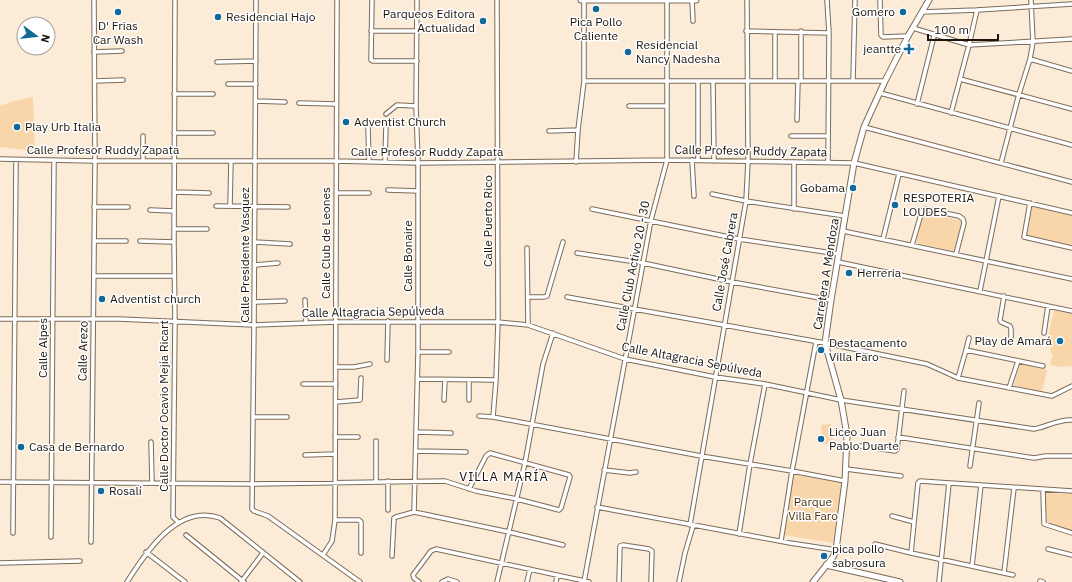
<svg xmlns="http://www.w3.org/2000/svg" width="1072" height="582" font-family="'IBM Plex Sans',sans-serif">
  <style>
    .green { fill: #f8d6aa }
    .lines { fill: none; stroke-linecap: round; stroke-linejoin: round }
    .street-casing { stroke: #7b6c5a; stroke-width: 5.5 }
    .secondary-casing { stroke: #7b6c5a; stroke-width: 7 }
    .street { stroke: #fff; stroke-width: 3.5 }
    .secondary { stroke: #fff; stroke-width: 5 }
    .poi-dot { fill: #106999; stroke: #fff; stroke-width: 1.5 }
    .labels { text-anchor: middle; stroke-width: 3; stroke-linejoin: round; paint-order: stroke }
    .poi-label { font-size: 12px; fill: #1a140c; stroke: #fff; text-anchor: start }
    .street-label { font-size: 12px; fill: #1a140c; stroke: #fff }
    .park-label { font-size: 12px; fill: #48300b; stroke: #fff }
    .neighbourhood-label { font-size: 13px; letter-spacing: 1px; fill: #1a140c; stroke: #fff }
  </style>
  <rect width="100%" height="100%" fill="#fcebd6"/>
  <path class="green" d="M33 97 35 151 0 147V106L14 101Z
    M1032 206 1072 216V247L1027 237Z
    M923 212 962 221 955 251 916 243Z
    M1054 310 1072 314V366L1061 367 1050 365 1053 354 1050 353 1051 346 1046 344Z
    M1022 364 1047 370 1042 392 1015 386 1014 385 1020 365Z
    M831 424 833 443 823 444 821 425Z
    M793 474 843 483 833 543 783 535Z
    M1045 493 1072 494V531L1047 524Z"/>
  <g class="lines">
    <g class="street-casing">
      <path id="street" d="M175 0 174 242 175 322 173 517 178 522
        M256 0 254 325 252 509 254 511 268 516 360 582
        M372 0 371 60 373 61H417
        M692 0 693 21
        M827 0 829 33 828 162
        M880 0 881 35 883 37 908 36
        M922 12 977 10 1072 4
        M913 28 969 45 1072 39
        M371 31H417
        M746 31 829 33
        M94 52 122 51
        M1030 59 1072 71
        M217 62 256 61
        M960 79 1072 109
        M775 80V32
        M95 81 123 80
        M584 81H885
        M713 81 714 161
        M801 81V31
        M853 81 855 0
        M228 84H256
        M880 93 1072 145
        M174 94H213
        M256 101 285 102
        M299 103 336 104
        M917 104 934 36
        M629 106H667
        M951 113 969 45 977 10
        M386 114 397 105 416 106
        M797 120 798 81
        M368 127 369 162
        M864 127 1072 182
        M549 131 578 130
        M174 133H213
        M143 136V161
        M791 136H828
        M0 159 95 161H336L418 163 667 160 854 163 1072 213
        M692 160 694 196
        M698 160V81
        M385 162 386 125
        M576 162 578 130 584 81V0
        M1001 163 1019 94 1030 59 1033 42 1031 0
        M388 190 418 191
        M174 192 209 193
        M336 193H369
        M712 194 746 201 845 216
        M1030 203 1024 237 1072 248
        M216 206 288 207
        M230 206 231 161
        M94 207H128
        M592 209 739 239 839 254
        M794 209V162
        M150 210 174 211
        M174 229H207
        M843 231 1072 279
        M883 239 899 174
        M94 241H126
        M140 241 174 242
        M255 242 290 244
        M912 245 922 211 925 209 959 216 963 219 964 223 956 254
        M527 248 528 325
        M577 253 643 263 732 282 831 300
        M838 262 1072 311
        M255 265 278 263
        M94 276H174
        M980 291 999 196
        M1004 296 1000 320 1001 322 1010 326 1011 329V340
        M528 297H544L547 296 563 242
        M567 297 825 343 927 364 958 378 1052 396 1072 386
        M305 300 306 323
        M255 302 285 301
        M0 319H119L254 325 336 322H498L528 325 625 359 715 377 765 384 841 400 1034 429C1047 427 1058 419 1072 420
        M1044 333 1048 306
        M966 350 969 338
        M418 352H449
        M387 360 388 321
        M336 367H354L370 364
        M958 378 966 350 1043 366
        M417 379 496 380
        M469 380V400
        M303 384H336
        M1009 388 1018 361
        M444 400 445 380
        M336 402 360 400 361 378
        M479 416 493 417 701 456 792 471 845 481
        M253 417H287
        M493 417 496 380 498 322 497 0
        M417 432 451 433
        M335 437H358
        M898 437 1034 458 1046 456H1072
        M376 441V481
        M151 442 152 483
        M861 446 895 451 897 449 904 391
        M416 451 466 452
        M305 455 335 454
        M970 466 979 403
        M846 469 901 476
        M604 470 630 473 636 472
        M388 481V510
        M0 482 253 484 445 481 476 491 517 499 559 510 561 508 570 477 569 475 490 453 486 456 469 489
        M1043 490 1044 524 1072 533
        M597 507 790 543 836 550
        M414 512 418 352V163L416 106 417 0
        M892 516 914 522
        M335 520H359L361 522V553
        M690 525 746 201 748 161 747 0
        M13 533 16 160
        M739 534 750 464 765 384
        M186 535 244 582
        M51 537 54 160
        M781 541 792 471 816 342
        M91 542 95 161 94 0
        M875 544 911 553 1013 575
        M1048 549 1072 555
        M146 552 185 582
        M911 553 918 483 920 481 1072 491
        M323 555 332 541 335 520 337 0
        M392 556 394 518 396 517 414 512 509 532 563 545
        M0 563 80 561
        M972 566 981 485
        M1004 573 1014 488
        M1040 581 1043 582
        M127 582C146 552 178 503 220 518L300 582
        M241 582 263 553
        M419 582 414 578 413 575 431 551 436 549 589 582
        M442 582 448 579 457 582
        M497 582 525 463 543 364 553 333
        M527 582 530 569
        M556 582 557 575
        M584 582 651 220 667 160V0
        M619 582 620 546 623 545 649 549 652 551 651 582
        M679 582 685 553 693 526
        M939 582 949 483"/>
    </g>
    <g class="secondary-casing">
      <path id="secondary" d="M581 0H696
        M826 565 900 582
        M813 582 833 557 836 550 845 481 847 435 841 400 825 343 831 300 854 163 864 127 885 81 908 36 929 0"/>
    </g>
    <use href="#street" class="street"/>
    <use href="#secondary" class="secondary"/>
  </g>
  <g class="poi-dot">
    <circle cx="596" cy="9" r="4"/>
    <circle cx="118" cy="12" r="4"/>
    <circle cx="903" cy="12" r="4"/>
    <circle cx="218" cy="17" r="4"/>
    <circle cx="483" cy="21" r="4"/>
    <path d="M907 43h4v4h4v4h-4v4h-4v-4h-4v-4h4z"/>
    <circle cx="628" cy="52" r="4"/>
    <circle cx="346" cy="122" r="4"/>
    <circle cx="17" cy="127" r="4"/>
    <circle cx="853" cy="188" r="4"/>
    <circle cx="895" cy="205" r="4"/>
    <circle cx="849" cy="273" r="4"/>
    <circle cx="102" cy="299" r="4"/>
    <circle cx="1060" cy="341" r="4"/>
    <circle cx="821" cy="350" r="4"/>
    <circle cx="821" cy="439" r="4"/>
    <circle cx="21" cy="447" r="4"/>
    <circle cx="101" cy="491" r="4"/>
    <circle cx="824" cy="556" r="4"/>
  </g>
  <g class="labels">
    <g class="poi-label">
      <text x="895" y="16" text-anchor="end">Gomero</text>
      <text x="475" y="18" text-anchor="end">Parqueos Editora<tspan x="475" dy="14">Actualidad</tspan></text>
      <text x="226" y="21">Residencial Hajo</text>
      <text x="596" y="26" text-anchor="middle">Pica Pollo<tspan x="596" dy="14">Caliente</tspan></text>
      <text x="118" y="30" text-anchor="middle">D' Frias<tspan x="118" dy="14">Car Wash</tspan></text>
      <text x="636" y="49">Residencial<tspan x="636" dy="14">Nancy Nadesha</tspan></text>
      <text x="901" y="53" text-anchor="end">jeantte</text>
      <text x="354" y="126">Adventist Church</text>
      <text x="25" y="131">Play Urb Italia</text>
      <text x="845" y="192" text-anchor="end">Gobama</text>
      <text x="903" y="202">RESPOTERIA<tspan x="903" dy="14">LOUDES</tspan></text>
      <text x="857" y="277">Herreria</text>
      <text x="110" y="303">Adventist church</text>
      <text x="1052" y="345" text-anchor="end">Play de Amará</text>
      <text x="829" y="347">Destacamento<tspan x="829" dy="14">Villa Faro</tspan></text>
      <text x="829" y="436">Liceo Juan<tspan x="829" dy="14">Pablo Duarte</tspan></text>
      <text x="29" y="451">Casa de Bernardo</text>
      <text x="109" y="495">Rosalí</text>
      <text x="832" y="553">pica pollo<tspan x="832" dy="14">sabrosura</tspan></text>
    </g>
    <g class="street-label">
      <text x="103" y="154">Calle Profesor Ruddy Zapata</text>
      <text transform="translate(751 151) rotate(1)" y="4">Calle Profesor Ruddy Zapata</text>
      <text x="427" y="156">Calle Profesor Ruddy Zapata</text>
      <text transform="translate(488 221) rotate(-90)" y="4">Calle Puerto Rico</text>
      <text transform="translate(326 243) rotate(-90)" y="4">Calle Club de Leones</text>
      <text transform="translate(245 255) rotate(-90)" y="4">Calle Presidente Vasquez</text>
      <text transform="translate(408 256) rotate(-90)" y="4">Calle Bonaire</text>
      <text transform="translate(725 262) rotate(-80)" y="4">Calle José Cabrera</text>
      <text transform="translate(633 266) rotate(-79)" y="4">Calle Club Activo 20 - 30</text>
      <text transform="translate(826 274) rotate(-81)" y="4">Carretera A Mendoza</text>
      <text transform="translate(373 312) rotate(-1)" y="4">Calle Altagracia Sepúlveda</text>
      <text transform="translate(43 348) rotate(-90)" y="4">Calle Alpes</text>
      <text transform="translate(83 351) rotate(-89)" y="4">Calle Arezo</text>
      <text transform="translate(692 360) rotate(11)" y="4">Calle Altagracia Sepúlveda</text>
      <text transform="translate(164 406) rotate(-90)" y="4">Calle Doctor Ocavio Mejía Ricart</text>
    </g>
    <g class="park-label">
      <text x="813" y="506">Parque<tspan x="813" dy="14">Villa Faro</tspan></text>
    </g>
    <g class="neighbourhood-label">
      <text x="504" y="481">VILLA MARÍA</text>
    </g>
  </g>
  <g transform="translate(36 36) rotate(105)"><circle r="19" fill="#ffffff" stroke="#a3a19e"/>
  <path d="M0-3L7 15L0 10L-7 15Z" fill="#106999"/>
  <text y="-6" font-size="11" font-weight="bold" text-anchor="middle" fill="#1a140c">N</text>
  </g>
  <path d="M928 34v6h70v-6" fill="none" stroke="#1a140c" stroke-width="2"/>
  <text x="934" y="34" font-size="12" fill="#1a140c" stroke="#ffffff" stroke-width="3" paint-order="stroke">100 m</text>
</svg>
